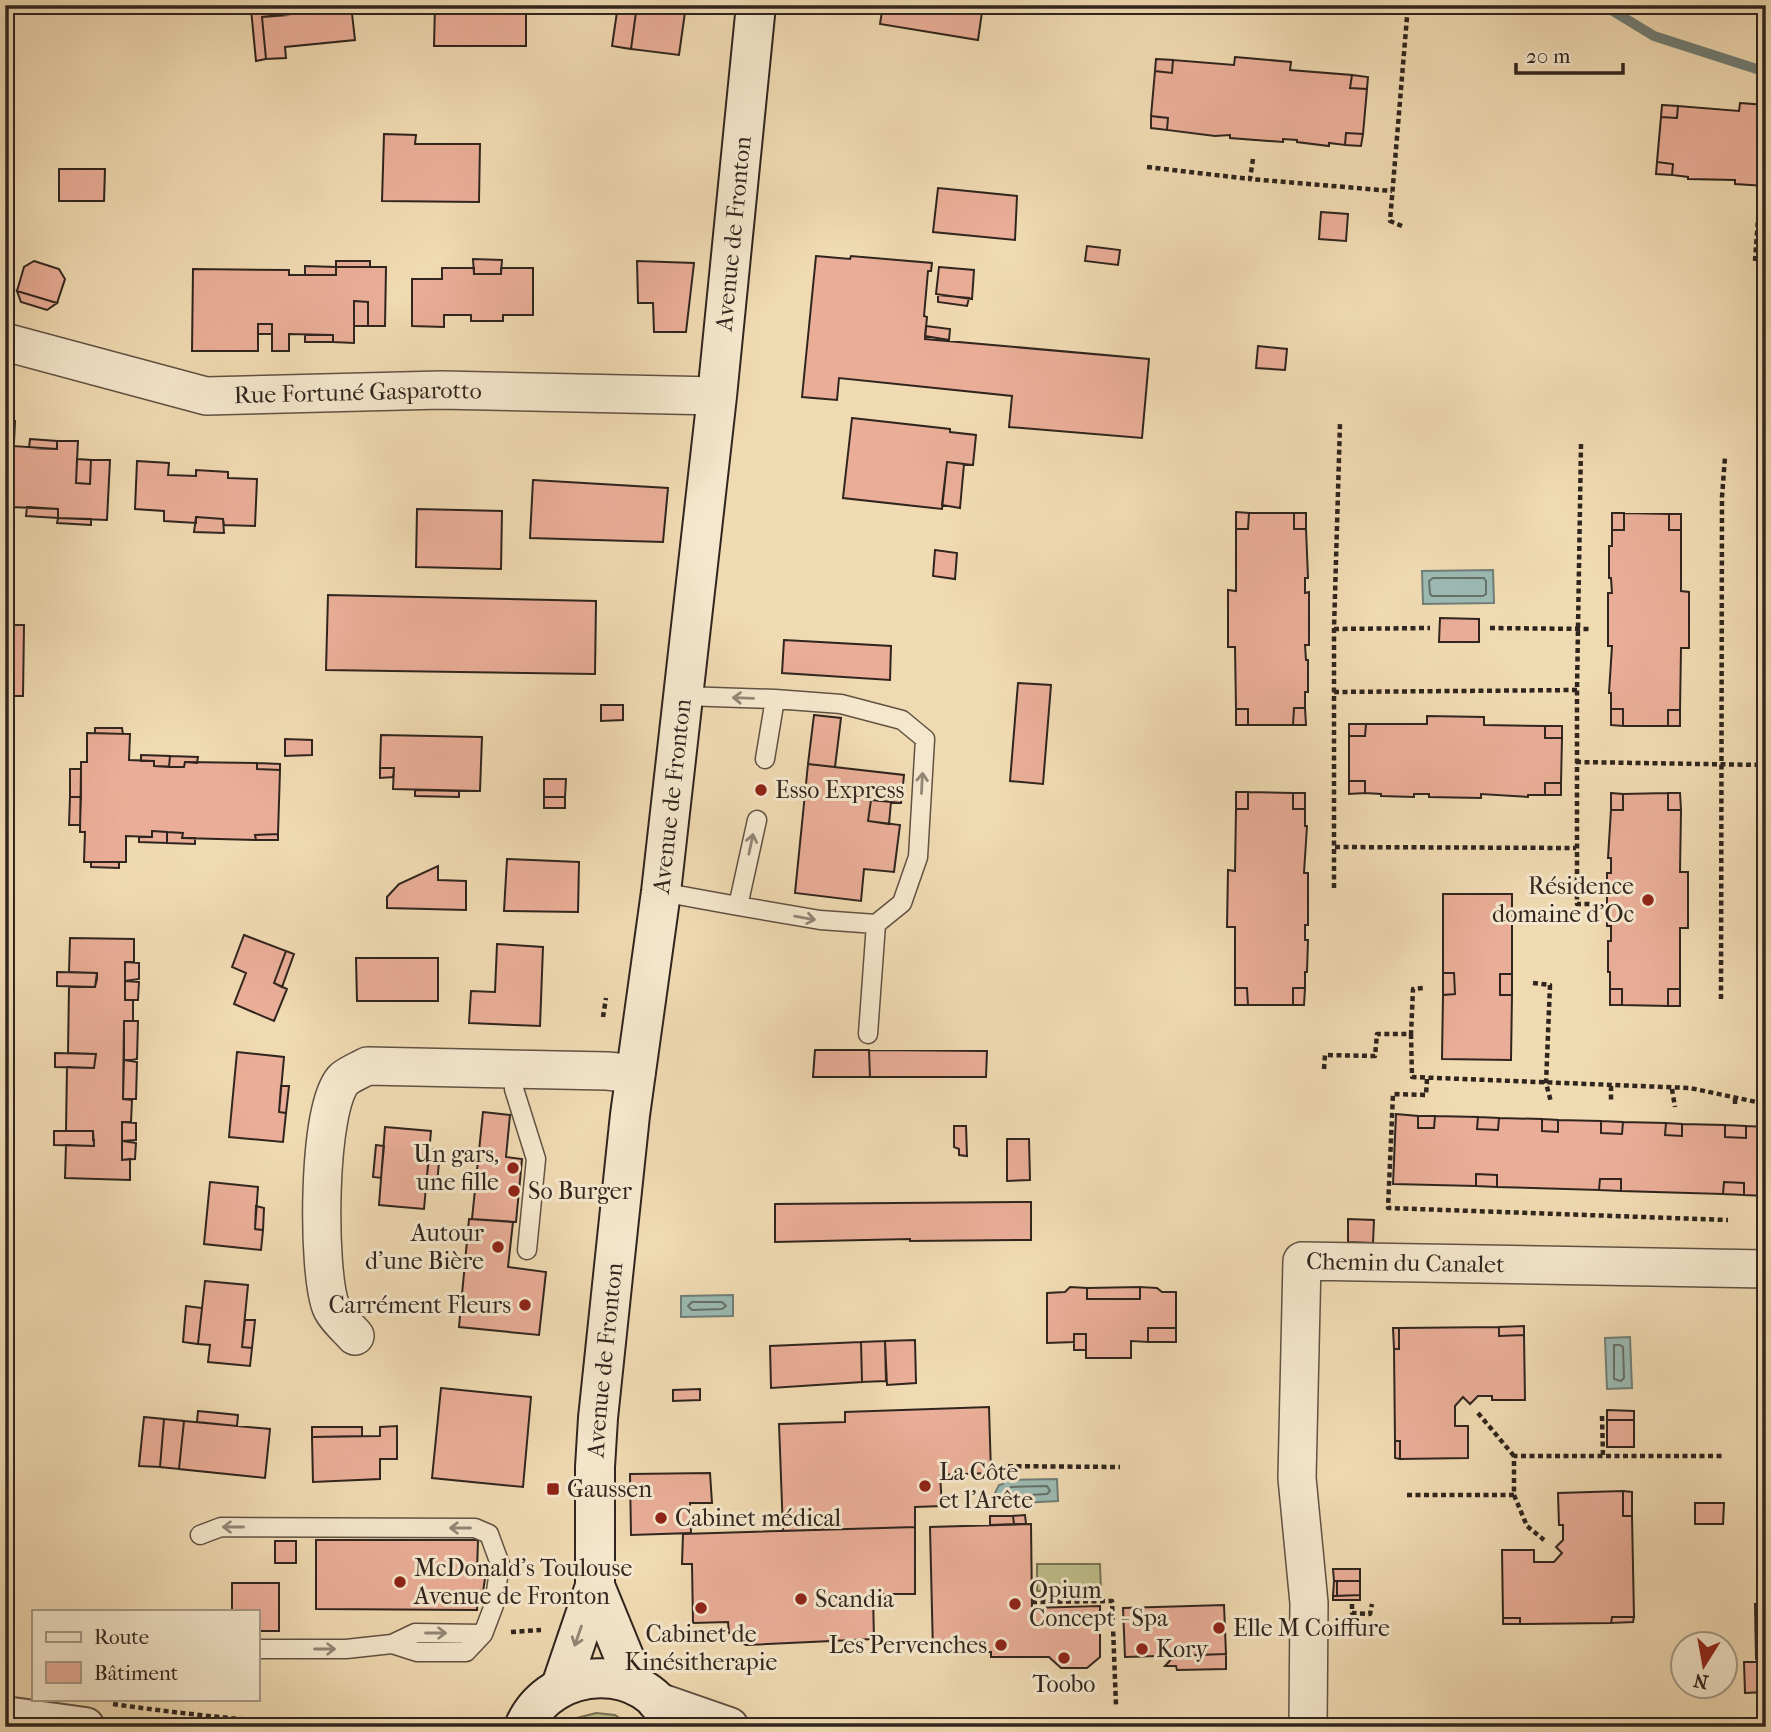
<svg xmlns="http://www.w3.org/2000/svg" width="1771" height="1732" font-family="'IM FELL French Canon',serif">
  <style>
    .green { fill: #bebe89; stroke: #777254; stroke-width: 2 }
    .water { fill: #9bbab3; stroke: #707e77; stroke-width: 2 }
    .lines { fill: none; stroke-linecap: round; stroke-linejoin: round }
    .shore { stroke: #667068; stroke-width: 2 }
    .stream { stroke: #707e77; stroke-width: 10 }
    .building { fill: #eaae98; stroke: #30251e; stroke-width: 2 }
    .service-casing { stroke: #605243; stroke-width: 21 }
    .minor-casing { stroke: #605243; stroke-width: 40 }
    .tertiary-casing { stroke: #605243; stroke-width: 42 }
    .secondary-casing { stroke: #30251e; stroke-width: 42 }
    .path { stroke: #30251e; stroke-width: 4.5; stroke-dasharray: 5 3.5; stroke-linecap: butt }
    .service { stroke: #f5e7cd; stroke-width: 18 }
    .minor { stroke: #f5e7cd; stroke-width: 37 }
    .tertiary { stroke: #f5e7cd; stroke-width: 38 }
    .secondary { stroke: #f5e7cd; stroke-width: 38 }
    .oneway { stroke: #928676 }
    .poi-dot { fill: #8f2418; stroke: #f5e7cd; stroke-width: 2.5 }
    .labels { text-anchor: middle; stroke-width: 6; stroke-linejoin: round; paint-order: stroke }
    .street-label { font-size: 24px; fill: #30251e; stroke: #f5e7cd }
    .poi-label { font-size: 24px; fill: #30251e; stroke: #f5e7cd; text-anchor: start }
  </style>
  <rect width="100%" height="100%" fill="#f0dab2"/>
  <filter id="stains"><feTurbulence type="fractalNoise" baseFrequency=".00286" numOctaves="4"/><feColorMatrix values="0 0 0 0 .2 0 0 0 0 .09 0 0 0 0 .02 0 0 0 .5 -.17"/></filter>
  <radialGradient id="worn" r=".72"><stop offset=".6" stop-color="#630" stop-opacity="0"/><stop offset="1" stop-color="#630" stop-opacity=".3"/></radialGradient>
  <path class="green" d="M1037 1564H1100L1101 1590 1037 1591Z
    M596 1713 615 1715 632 1727H567L577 1718Z"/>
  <path class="water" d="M1493 570 1494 603 1423 604 1422 571Z
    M733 1295V1316L681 1317V1296Z
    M1630 1337 1632 1388 1607 1389 1605 1338Z
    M1057 1479 1058 1501 1004 1504 1003 1499 998 1498 995 1493 999 1485 1003 1484V1480Z"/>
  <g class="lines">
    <path class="shore" d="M1433 578H1484L1486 581V594L1483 596H1432L1430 594 1429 581Z
      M692 1302H722L726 1306 722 1309 692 1310 688 1306Z
      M1614 1345H1620L1623 1347 1624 1378 1621 1381 1614 1379Z
      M1047 1486 1050 1491 1047 1494 1011 1496 1007 1492 1011 1487Z"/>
    <path class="stream" d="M1603 5 1654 36 1766 72"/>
  </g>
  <path class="building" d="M287 5 288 15 262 17 266 59 256 61 251 9Z
    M311 5H351L355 40 285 47 286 58 266 59 262 17 311 12Z
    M435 5H526V46H434Z
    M618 5H637L631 49 612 46Z
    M637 5H686L679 55 631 49Z
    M883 5H983L978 40 880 24Z
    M1235 57 1291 62 1290 70 1352 75 1350 88 1367 89 1363 134 1346 133 1345 145 1329 143V146L1297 142V140L1283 139V142L1230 138V135L1215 136 1167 130 1168 118 1151 116 1155 71 1172 73 1173 60 1234 65Z
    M1156 59 1173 60 1172 73 1155 71Z
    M1352 75 1368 77 1367 89 1350 88Z
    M1740 103 1766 105V186L1735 184V180L1688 179V177L1672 175 1673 164 1657 162 1661 117 1677 118 1678 106 1739 111Z
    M1662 105 1678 106 1677 118 1661 117Z
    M1151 116 1168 118 1167 130 1151 128Z
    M1346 133 1363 134 1361 146 1345 145Z
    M384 134 416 135 415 144H480L479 202 382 201Z
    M1657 162 1673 164 1672 175 1656 174Z
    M59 169H105L104 201H59Z
    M938 188 1017 196 1015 240 933 232Z
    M1321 212 1348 214 1346 241 1319 239Z
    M1087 246 1120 250 1118 265 1085 261Z
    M816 256 850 259 851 256 932 263 931 271H928L924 316 927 317 925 339 1149 359 1142 438 1009 427 1012 396 839 378 837 400 802 397Z
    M473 259 502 260 501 274H474Z
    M34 261 59 269 65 279 57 303 17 291 24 267Z
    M336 261H370V267H336Z
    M637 261 694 263 686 332H654L653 303H638Z
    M305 266 336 267V275H305Z
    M336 267H386L385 326H368V302L354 301V343L333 342V335L289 334V351H272V324H258V351H192L193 269 289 270V275H336Z
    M939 267 974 270 972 299 936 294Z
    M442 268H474V274H501V268H533V315H503V321H471V315H444V327L412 326V279H442Z
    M17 291 57 303 47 310 21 302Z
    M938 295 969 298 967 306 938 302Z
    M354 301 368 302V326H354Z
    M258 324H272V334H258Z
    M926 326 950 329 949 340 925 336Z
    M305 335H333V342H305Z
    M1258 346 1287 349 1285 370 1256 368Z
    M852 418 950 429V432L976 435 973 465 947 462 942 509 843 498Z
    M5 421H15L11 504 5 503Z
    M30 439 57 441V449L29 448Z
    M57 441H78L76 483 90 484 91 460H110L107 520 58 518V509L10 507 13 446 57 449Z
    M77 459 91 460 90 484 76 483Z
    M137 461 169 463 168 475 196 476V470L228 472V478L257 479 255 526 224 525 223 519 196 517V523L164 521V511L135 509Z
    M947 462 964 464 960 508 942 505Z
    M533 480 668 488 663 542 530 538Z
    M27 507 58 509V518L26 516Z
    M417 509 502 511 501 569 416 567Z
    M1236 512 1249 513 1248 529H1236Z
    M1249 513H1294V529H1306L1308 578H1305V593L1309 592V645H1305L1306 660H1308V692H1305V708H1294L1293 725H1248V709H1236L1235 647H1228V590L1236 591V529H1248Z
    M1294 513H1306V529H1294Z
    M1612 513H1624V530H1612Z
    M1624 513 1669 514V530H1681V591L1689 592V648H1681L1680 710H1668V726H1623V709H1611V693H1609L1612 646H1608V593H1612L1611 578H1609V546H1612V530H1624Z
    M1669 514H1681V530H1669Z
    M196 517 223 519 224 533 194 532Z
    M58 518 91 519V525L57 523Z
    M935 550 957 553 955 579 933 576Z
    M328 595 596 601 595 674 326 670Z
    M1440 618 1479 619V642H1439Z
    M5 625H24L23 696H5Z
    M784 640 891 646 890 680 782 673Z
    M1018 683 1051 685 1043 784 1010 781Z
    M601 705H623V720L601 721Z
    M1294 708H1305L1306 725H1293Z
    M1236 709H1248V725H1236Z
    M1611 709H1623V726L1611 725Z
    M1668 710H1680V726H1668Z
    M814 715 841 718 835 767 808 764Z
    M1427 716 1484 717V725L1545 726V738H1562L1561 783H1545V795H1528V797L1481 794V798L1429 797V794H1414V797L1381 796V794L1365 793V781H1349V736H1365L1366 724H1427Z
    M1349 724H1366L1365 736H1349Z
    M1545 726H1562V738H1545Z
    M95 728H122L123 734 95 733Z
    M87 733 130 734 129 760 154 761V766L184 767 185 762 257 763V769L280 770 278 834 255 835 256 840 182 838 183 833 152 831V837L126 836V862H84L85 832H80L81 769V762H87Z
    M381 735 482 737 480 791 393 789 394 768H380Z
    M285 739 312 740V755L285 756Z
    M141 755 170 756 169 767 154 766V761H141Z
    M170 756 198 757 197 763 185 762 184 767H169Z
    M257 763 280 764V770L257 769Z
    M808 764 904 775 901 803 871 800 868 821 900 825 894 872 864 869 861 901 795 893Z
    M380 768H394L393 777 380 778Z
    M70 769H81V797H70Z
    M544 779H566L565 797H544Z
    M1349 781H1365V793L1349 794Z
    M1545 783H1561V795H1545Z
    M415 790 459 791V797L415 796Z
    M1236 792H1248V809H1236Z
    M1248 792 1293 793V809H1305V826H1307L1304 873H1308V925H1305V940H1308L1307 972H1305V988H1293V1005H1248L1247 988H1235V927H1227L1228 870 1235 871 1236 809H1248Z
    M1293 793H1305V809H1293Z
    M1611 793 1623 794V810H1611Z
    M1668 793V810H1681L1680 872H1688V928H1680V989H1668V1006L1622 1005V989H1610V972H1608V941H1611V926H1607V873H1611V858H1608L1611 810H1623V794Z
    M1668 793H1680L1681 810H1668Z
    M70 797H81L80 825H69Z
    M544 797H565V808H544Z
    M871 800 891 802 889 824 868 821Z
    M152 831 167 832V843L139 842V837H152Z
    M167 832 183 833 182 838H195V844L167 843Z
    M278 834V840H256L255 835Z
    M507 859 579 862 578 912 504 911Z
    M91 862H119V868L91 867Z
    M438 866V880L466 881V910L387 908V897L399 884Z
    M1443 894H1512V974H1500V995H1512L1511 1060 1442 1059 1443 995 1455 994 1454 973H1443Z
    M244 935 286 951 274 983 287 989 274 1021 234 1004 246 973 232 967Z
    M70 938 134 939V962H125V1000H133V1021H124L123 1099 132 1100 131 1122H122V1160L130 1159V1180L65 1178 66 1145 94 1146V1140H93V1131H66L67 1067 94 1068 96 1054 68 1053 69 987H95L97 979V973L69 972Z
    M497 944 543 947 540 1026 469 1023 471 991 495 992Z
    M286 951 294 954 282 987 274 983Z
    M356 958H438V1001H357Z
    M125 962 139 963V979L125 981Z
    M57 972 97 973 95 987 57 986Z
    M1443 973H1454L1455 994 1443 995Z
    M1500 974H1512V995H1500Z
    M125 981 139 982 138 1000H125Z
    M1235 988H1247L1248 1005H1235Z
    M1293 988H1305L1304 1005H1293Z
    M1610 989H1622V1005H1610Z
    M1668 989H1680V1006H1668Z
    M124 1021H138L137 1059 132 1060H124Z
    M815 1050H869L870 1077H813Z
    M869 1050 987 1051 986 1077H870Z
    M237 1052 284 1057 279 1112 286 1113 283 1142 229 1137Z
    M55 1053 96 1054 94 1068 55 1067Z
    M1762 1055H1766V1094H1762Z
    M124 1060 137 1062 136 1099H123Z
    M281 1086H289L286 1113 279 1112Z
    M483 1112 510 1115 506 1157 522 1159 516 1222 472 1219Z
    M1396 1114 1418 1116V1128H1434L1435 1116 1478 1117 1477 1129 1498 1130 1499 1118 1542 1119V1131L1558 1132V1120L1601 1121V1133L1622 1134 1623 1122 1666 1123 1665 1135 1682 1136V1124L1725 1125V1137L1746 1138V1126L1766 1127V1196L1744 1195V1183L1724 1182 1723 1194 1621 1191V1179H1600L1599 1190 1497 1187V1175L1476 1174V1186L1393 1184Z
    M1418 1116H1435L1434 1128H1418Z
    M1478 1117 1499 1118 1498 1130 1477 1129Z
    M1542 1119 1558 1120V1132L1542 1131Z
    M1601 1121 1623 1122 1622 1134 1601 1133Z
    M122 1122 136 1123V1140L122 1141Z
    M1666 1123 1682 1124V1136L1665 1135Z
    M1725 1125 1746 1126V1138L1725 1137Z
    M954 1126H966L967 1156 959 1155V1149L954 1147Z
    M385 1127 431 1131 424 1209 379 1205Z
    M54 1131H93L94 1146 54 1145Z
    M1007 1139H1029L1030 1180 1007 1181Z
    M122 1141 136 1143 135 1159 122 1160Z
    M376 1145 384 1146 381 1178 373 1177Z
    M430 1149 440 1150 437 1185 426 1184Z
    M1476 1174 1497 1175V1187L1476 1186Z
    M1600 1179H1621V1191L1599 1190Z
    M210 1182 258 1187 255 1229 263 1230 261 1250 204 1244Z
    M1724 1182 1744 1183V1195L1723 1194Z
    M1031 1202V1240L910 1241V1239L775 1242V1204Z
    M256 1206 264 1208 263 1230 255 1229Z
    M469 1219 513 1222 508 1267 546 1272 539 1335 459 1327Z
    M1348 1219 1374 1220 1373 1243 1348 1242Z
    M205 1281 248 1285 242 1347 252 1348 250 1366 208 1362 210 1345 198 1344Z
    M1070 1287 1087 1288V1299H1140V1287L1157 1288 1162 1292H1176V1328H1148V1342L1131 1341V1358H1086V1334H1074V1342L1047 1343V1293L1065 1292Z
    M1140 1287V1299H1087V1288Z
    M186 1306 202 1308 198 1344 183 1342Z
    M245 1320H255L252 1348 242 1347Z
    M1524 1326V1335L1499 1336V1327Z
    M1499 1327V1336L1524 1335 1525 1400H1492V1396H1478L1470 1404 1463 1397 1455 1406V1426H1468V1458L1400 1459V1441H1395L1394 1349H1399V1328Z
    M1148 1328H1176V1342H1148Z
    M1393 1328H1399V1349H1394Z
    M1074 1334H1086V1350H1074Z
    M915 1340 916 1383 887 1385 885 1341Z
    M885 1341 886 1381 862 1382 861 1342Z
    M861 1342 862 1382 771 1388 770 1346Z
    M441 1388 531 1397 523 1487 432 1478Z
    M700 1389V1400L673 1401V1390Z
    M989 1407 991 1473 940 1475 942 1506 915 1507V1527L783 1531 779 1424 845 1422V1412Z
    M1607 1410 1634 1411V1420H1607Z
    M198 1411 238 1415 237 1426 197 1422Z
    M144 1417 164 1419 160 1467 139 1466Z
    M164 1419 184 1421 179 1469 160 1467Z
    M1607 1420H1634V1447H1607Z
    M184 1421 270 1429 265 1478 179 1469Z
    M397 1426V1459H380V1479L313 1482 312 1437 380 1436V1427Z
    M312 1427H362V1436L312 1437Z
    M1395 1441H1400V1459L1395 1458Z
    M710 1473 712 1503H690L691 1533 631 1535 630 1474Z
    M1623 1491V1516H1632L1634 1617H1612L1611 1623 1520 1624V1618H1503L1502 1550H1534V1562H1554L1562 1553 1556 1547 1563 1540V1525H1559L1558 1493Z
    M1623 1491 1632 1492V1516H1623Z
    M1695 1503H1724L1723 1524H1695Z
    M1025 1515 1026 1524H1014L1013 1516Z
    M990 1516H1013L1014 1524 990 1525Z
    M1031 1524 1032 1608 1100 1606V1657L1087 1668H1061L1049 1657H991V1652H933L930 1527Z
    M915 1527V1594H873L874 1639 746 1645 729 1633 728 1622 693 1623 692 1564H682L683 1534Z
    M316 1540H478L477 1572H486L483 1592H478L477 1610 316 1609Z
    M275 1541H296V1563H275Z
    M1333 1569H1360V1581H1334Z
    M1334 1581H1337V1596H1333Z
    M1337 1581H1360V1595L1337 1596Z
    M232 1583H279V1631H257V1611H232Z
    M1360 1595V1600H1333V1596Z
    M1766 1603V1659H1756L1755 1604Z
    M1224 1605 1226 1654 1125 1657 1123 1608Z
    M1612 1617H1634L1633 1622 1611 1623Z
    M1503 1618H1520V1624H1503Z
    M1226 1654V1669L1177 1670 1176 1666H1165L1174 1656Z
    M1744 1662H1766V1692L1745 1693Z"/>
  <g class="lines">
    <g class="service-casing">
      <path id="service" d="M683 696 775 699 765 759
        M661 892 738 906 757 820
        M738 906 820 920 876 924 902 903 918 857 925 739 902 720 841 704 775 699
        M868 1034 876 924
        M516 1069 514 1089 536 1159 527 1250
        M200 1535 221 1527 475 1528 489 1534 500 1564 494 1605 483 1634 466 1652H417L392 1644 346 1649H257
        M392 1644 415 1633 483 1634"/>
    </g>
    <g class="minor-casing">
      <g id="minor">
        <path id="s1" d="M5 342 206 396 441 390 717 396"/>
        <path d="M355 1336C348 1328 335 1317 331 1307 317 1272 317 1105 344 1079 350 1074 360 1070 367 1066L607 1071 636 1074"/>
        <path id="s2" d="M1308 1727 1309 1603 1297 1478 1302 1261 1766 1269"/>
      </g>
    </g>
    <g class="tertiary-casing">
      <path id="tertiary" d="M657 1702 729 1727
        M5 1716 85 1727"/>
    </g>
    <g class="secondary-casing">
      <g id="secondary">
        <path d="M595 1586 636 1686"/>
        <path id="s3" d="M561 1686 595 1586V1467L598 1418 630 1115 661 892 717 396 756 5"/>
        <path d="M524 1727C551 1664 649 1660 673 1727"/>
      </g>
    </g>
    <path class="path" d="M1253 159 1250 179 1392 191
      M1147 167 1250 179
      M1402 226 1390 221 1408 5
      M1755 261 1759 206
      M1581 444 1577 690V904H1591
      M1490 628 1590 629
      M1334 629 1430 628
      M1334 692 1577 690
      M1576 762 1766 765
      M1335 847 1576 848
      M1334 888V629L1340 423
      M1533 983 1550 985 1546 1083 1551 1102
      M1721 999 1722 497 1725 457
      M603 1017 606 998
      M1411 1034 1412 1077 1690 1088 1766 1104
      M1324 1069 1325 1055 1375 1056 1377 1034H1411L1413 989 1424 988
      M1427 1079 1426 1095 1393 1094 1388 1208 1728 1220
      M1611 1086V1101
      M1672 1089 1675 1107
      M1735 1099V1107
      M1478 1413 1514 1456
      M1602 1416 1603 1456
      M991 1466 1120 1467
      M1407 1495H1514V1456H1722
      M1514 1495 1527 1526 1544 1540
      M1032 1602 1112 1601 1116 1706
      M1352 1604V1613L1370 1614 1372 1604
      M511 1632 541 1630
      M113 1704C211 1718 308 1727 407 1726 433 1726 463 1730 487 1720"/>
    <use href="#service" class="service"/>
    <use href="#minor" class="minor"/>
    <use href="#tertiary" class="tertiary"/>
    <use href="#secondary" class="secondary"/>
  </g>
  <defs><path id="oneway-shaft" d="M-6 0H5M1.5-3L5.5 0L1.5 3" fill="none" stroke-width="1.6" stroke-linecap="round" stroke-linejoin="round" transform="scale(1.75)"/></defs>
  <g class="oneway">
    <use href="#oneway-shaft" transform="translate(743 698) rotate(-178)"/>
    <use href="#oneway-shaft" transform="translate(922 783) rotate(-87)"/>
    <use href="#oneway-shaft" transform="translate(751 844) rotate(-78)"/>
    <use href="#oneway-shaft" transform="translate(805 918) rotate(10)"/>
    <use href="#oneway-shaft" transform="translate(233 1527) rotate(-180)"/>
    <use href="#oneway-shaft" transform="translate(460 1528) rotate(-180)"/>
    <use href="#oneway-shaft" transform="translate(436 1633)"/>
    <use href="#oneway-shaft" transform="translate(578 1636) rotate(109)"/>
    <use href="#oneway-shaft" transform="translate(325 1649)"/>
  </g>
  <g class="poi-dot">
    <circle cx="761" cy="790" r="7"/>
    <circle cx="1648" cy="900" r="7"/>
    <circle cx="513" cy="1168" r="7"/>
    <circle cx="514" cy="1191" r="7"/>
    <circle cx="498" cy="1247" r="7"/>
    <circle cx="525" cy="1305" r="7"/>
    <circle cx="925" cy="1486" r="7"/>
    <rect x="546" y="1482" width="14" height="14" rx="3.5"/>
    <circle cx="661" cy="1518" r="7"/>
    <circle cx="400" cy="1582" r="7"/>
    <circle cx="801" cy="1599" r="7"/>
    <circle cx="1015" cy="1604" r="7"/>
    <circle cx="701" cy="1608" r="7"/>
    <circle cx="1219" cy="1628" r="7"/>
    <circle cx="1001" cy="1645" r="7"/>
    <circle cx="1142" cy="1649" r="7"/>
    <circle cx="1064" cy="1658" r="7"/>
  </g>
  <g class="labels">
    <g class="street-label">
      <text dy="8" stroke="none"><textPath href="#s3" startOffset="1466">Avenue de Fronton</textPath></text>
      <text dy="8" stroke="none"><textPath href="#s1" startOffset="360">Rue Fortuné Gasparotto</textPath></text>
      <text dy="8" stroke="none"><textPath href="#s3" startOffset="900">Avenue de Fronton</textPath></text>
      <text dy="8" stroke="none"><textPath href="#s2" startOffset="570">Chemin du Canalet</textPath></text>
      <text dy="8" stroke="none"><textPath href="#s3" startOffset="332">Avenue de Fronton</textPath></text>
    </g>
    <g class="poi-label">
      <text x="775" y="798">Esso Express</text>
      <text x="1634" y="894" text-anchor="end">Résidence<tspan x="1634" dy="28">domaine d'Oc</tspan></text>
      <text x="499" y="1162" text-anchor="end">Un gars,<tspan x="499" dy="28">une fille</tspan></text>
      <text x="528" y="1199">So Burger</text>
      <text x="484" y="1241" text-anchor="end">Autour<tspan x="484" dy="28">d'une Bière</tspan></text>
      <text x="511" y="1313" text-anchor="end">Carrément Fleurs</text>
      <text x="939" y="1480">La Côte<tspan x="939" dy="28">et l'Arête</tspan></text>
      <text x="567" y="1497">Gaussen</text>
      <text x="675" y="1526">Cabinet médical</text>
      <text x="414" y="1576">McDonald's Toulouse<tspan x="414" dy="28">Avenue de Fronton</tspan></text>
      <text x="1029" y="1598">Opium<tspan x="1029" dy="28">Concept - Spa</tspan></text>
      <text x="815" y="1607">Scandia</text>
      <text x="1233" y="1636">Elle M Coiffure</text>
      <text x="701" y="1642" text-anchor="middle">Cabinet de<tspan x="701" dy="28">Kinésitherapie</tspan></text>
      <text x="987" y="1653" text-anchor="end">Les Pervenches</text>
      <text x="1156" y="1657">Kory</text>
      <text x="1064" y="1692" text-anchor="middle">Toobo</text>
    </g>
  </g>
  <rect width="1771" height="1732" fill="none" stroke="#f0dab2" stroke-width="28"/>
  <rect x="7" y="7" width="1757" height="1718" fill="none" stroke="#30251e" stroke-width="3.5"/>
  <rect x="14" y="14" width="1743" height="1704" fill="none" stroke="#30251e" stroke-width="2"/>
  <rect x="32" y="1610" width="228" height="91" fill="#f5e7cd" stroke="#a69987" stroke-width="2"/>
  <rect x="46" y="1632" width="35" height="10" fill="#f5e7cd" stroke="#a69987" stroke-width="2"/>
  <text x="94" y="1644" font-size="21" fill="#30251e">Route</text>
  <rect x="46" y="1662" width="35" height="21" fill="#eaae98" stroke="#a69987" stroke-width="2"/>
  <text x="94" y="1680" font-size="21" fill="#30251e">Bâtiment</text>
  <g transform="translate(1704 1665) rotate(191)"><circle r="33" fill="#f5e7cd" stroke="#a69987" stroke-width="2"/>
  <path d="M0-5L12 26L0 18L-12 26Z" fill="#8f2418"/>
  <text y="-10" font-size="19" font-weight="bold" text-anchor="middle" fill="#30251e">N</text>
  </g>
  <path d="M1516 63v10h107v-10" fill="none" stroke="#30251e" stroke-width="3.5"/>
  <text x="1526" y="63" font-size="21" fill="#30251e" stroke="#f5e7cd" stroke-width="5" paint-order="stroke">20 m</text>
  <rect width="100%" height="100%" filter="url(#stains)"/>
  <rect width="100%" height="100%" fill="url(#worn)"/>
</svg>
